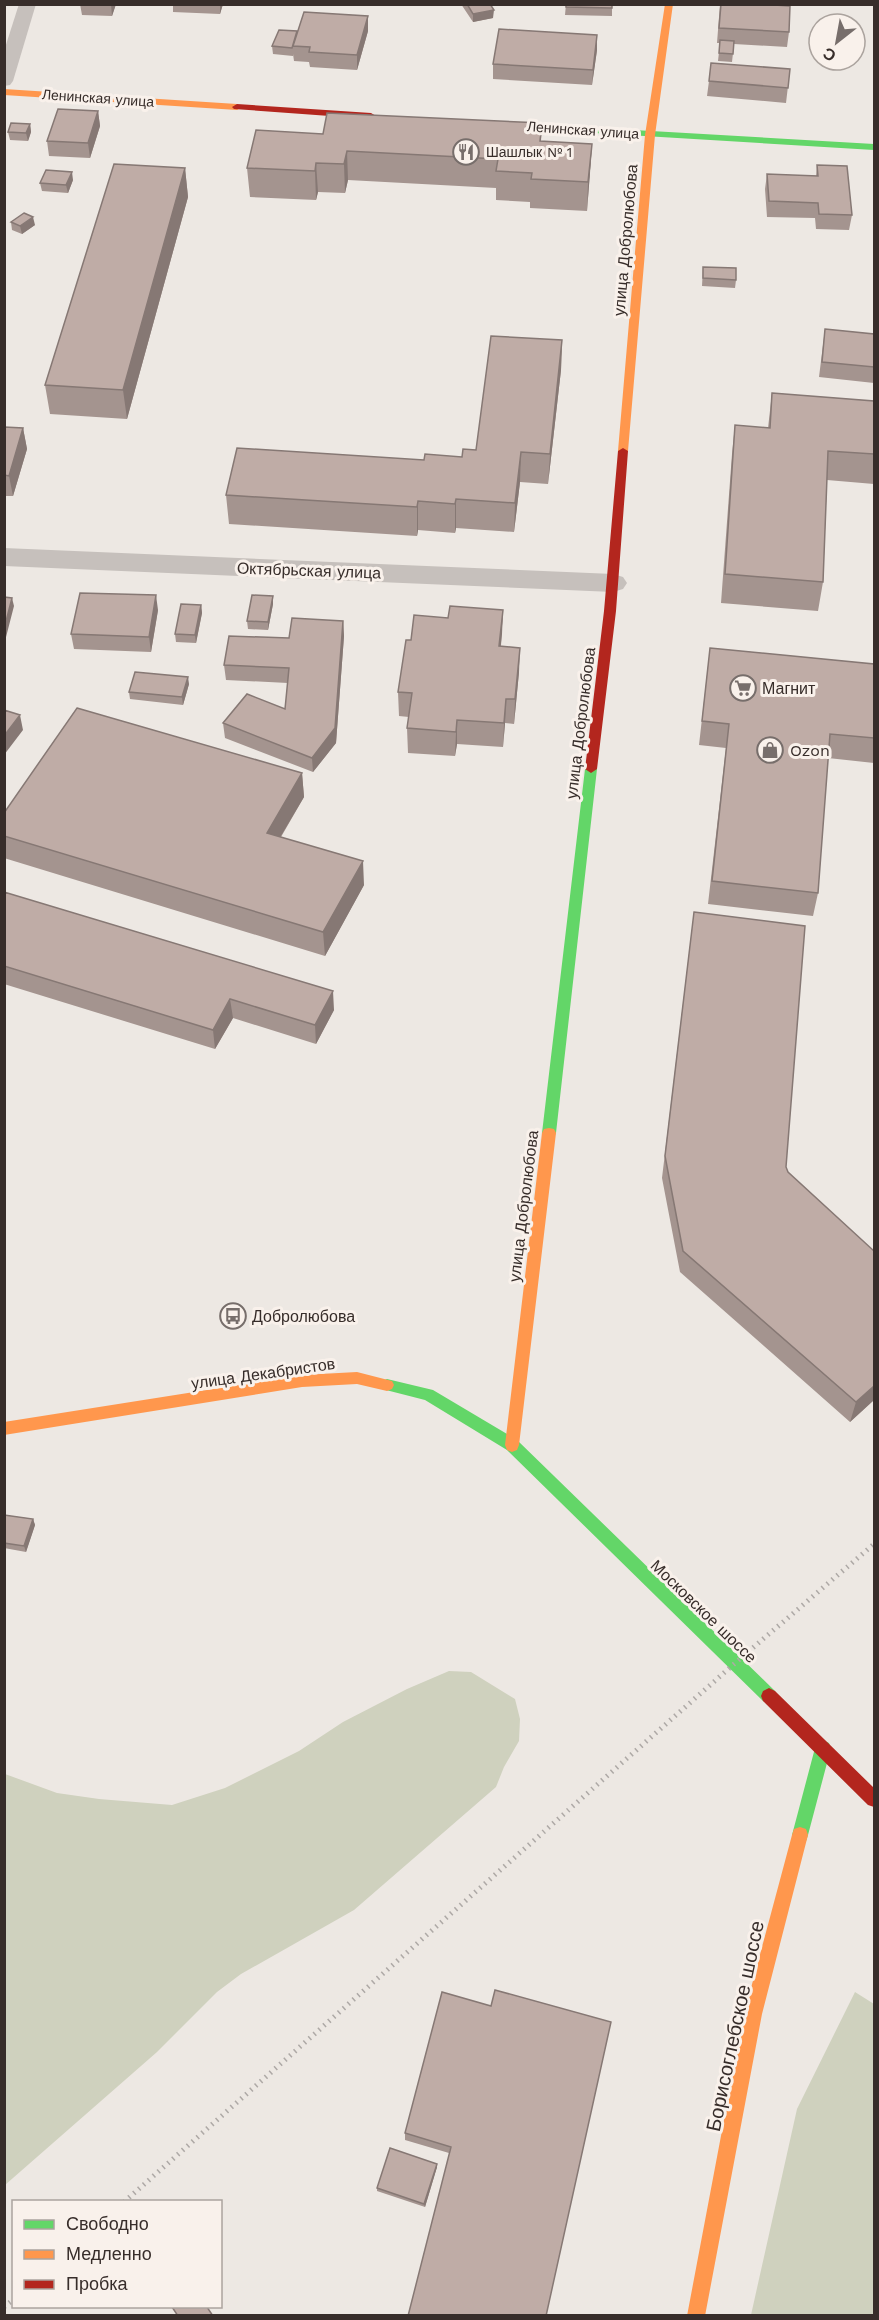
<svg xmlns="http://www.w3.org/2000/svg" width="879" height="2320" font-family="'Work Sans',sans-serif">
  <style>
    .green { fill: #cfd1be }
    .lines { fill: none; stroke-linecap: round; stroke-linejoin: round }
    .lane { fill: #c6c0bc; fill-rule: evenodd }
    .street { fill: #c6c0bc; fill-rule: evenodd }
    .fast { fill: #63d668; fill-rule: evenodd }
    .slow { fill: #ff974d; fill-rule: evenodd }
    .jam { fill: #b3261e; fill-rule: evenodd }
    .rail { stroke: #aea9a6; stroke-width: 5; stroke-dasharray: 1.5 5; stroke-linecap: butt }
    .wall { fill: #a4948f }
    .shaded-wall { fill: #867874 }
    .building { fill: #bfaca6; stroke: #867874; stroke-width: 1.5 }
    .labels { text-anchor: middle; stroke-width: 6; stroke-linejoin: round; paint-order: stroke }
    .far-street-label { font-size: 14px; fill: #372d2a; stroke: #f9f1eb }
    .far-poi-label { font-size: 14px; fill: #372d2a; stroke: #f9f1eb; text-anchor: start }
    .street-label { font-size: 16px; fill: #372d2a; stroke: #f9f1eb }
    .poi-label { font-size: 16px; fill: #372d2a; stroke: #f9f1eb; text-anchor: start }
    .near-street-label { font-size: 20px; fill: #372d2a; stroke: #f9f1eb }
  </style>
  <rect width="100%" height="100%" fill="#ede8e3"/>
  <path class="green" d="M449 1671 471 1672 515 1699 520 1719 519 1741 504 1767 496 1787 354 1910 241 1974 217 1992 157 2052 5 2185V1774L57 1793 99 1799 172 1805 225 1788 299 1751 343 1722 407 1689Z
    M855 1992 874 2004V2315H751L797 2109Z"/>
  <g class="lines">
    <path class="lane" d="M19 4H36L13 81 10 85 4 86V51Z"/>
    <path class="street" d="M4 548 613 574 623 577 627 583 623 589 613 592 4 566Z"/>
    <path class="fast" d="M497 122 874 144V150L494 127V123Z
      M591 765 597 769 556 1133 554 1137H544L542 1133 585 769Z
      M387 1379 433 1390 517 1440 775 1691 777 1696 775 1701 769 1704 763 1701 507 1450 425 1400 382 1389 380 1385 382 1381Z
      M823 1740 829 1743 831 1748 808 1835 806 1841 800 1843 794 1841 792 1835 815 1748 817 1743Z"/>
    <path class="slow" d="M665 4H673L655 135 628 451 623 454 618 451 645 135Z
      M4 89 237 104 242 107 237 110 4 95Z
      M549 1128 554 1129 556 1133 519 1445 517 1450 512 1452 507 1450 505 1445 542 1133 544 1129Z
      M357 1372 392 1381 394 1385 392 1389 387 1391 357 1384 302 1387 4 1435V1422L302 1375Z
      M800 1827 806 1829 808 1835 762 2014 705 2316H687L744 2014 792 1835 794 1829Z"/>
    <path class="jam" d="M237 104 371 113 376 116 371 119 234 109 232 107Z
      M623 448 628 451 616 611 597 769 591 773 585 769 604 611 618 451Z
      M769 1688 775 1691 874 1788V1807L868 1805 763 1701 761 1696 763 1691Z"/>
    <path class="rail" d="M124 2202 734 1664 874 1544
      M4 2307 14 2299"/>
  </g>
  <path class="wall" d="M80 4H116L112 16 82 15Z
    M173 4H223L220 14 173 12Z
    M461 4H490L493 18 473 22Z
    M566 4H612V16L565 15Z
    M720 4 789 32 787 47 734 44 732 62 718 61 720 43H717Z
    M297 31H368L357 70 310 67 309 62 294 61 293 54V56L273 54 272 46Z
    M597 50 592 85 493 79V64Z
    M790 69 786 103 707 96 709 81Z
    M98 111 100 126 90 158 49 156 47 141Z
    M542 123 541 141 592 144 587 211 530 208V202L496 200V188L348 180 345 193 318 192 316 200 250 197 247 168 323 134Z
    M30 124 31 132 28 141 10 140 8 132Z
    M817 165 852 215 849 230 816 229 815 218 767 217 765 189 767 174 816 176Z
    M185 168 188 197 127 419 50 414 45 385Z
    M73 180 68 193 42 191 40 183Z
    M11 222 35 225 22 234 12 230Z
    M703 267 736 280 735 288 702 286Z
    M825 329 874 334V383L819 377Z
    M562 340 561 370 548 484 520 482 514 532 456 528 455 533 418 530 417 536 229 524 226 495 424 460 462 457 476 450Z
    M772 393 874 401V484L827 480 823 582 818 611 721 603 732 454 735 425 768 428Z
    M4 427 23 428 27 449 13 496H4Z
    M273 596V604L268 630 248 629 247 621Z
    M201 605 202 613 196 643 176 642 175 634Z
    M158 610 151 652 74 649 71 634Z
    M503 610 501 646 519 672 514 724 505 723 503 747 457 744 455 756 408 753 407 728 409 717 399 716 398 692 411 640 448 618Z
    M343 621 344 636 336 743 313 772 225 738 223 723 285 709 288 683 226 680 224 665 289 638Z
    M710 648 874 664V763L828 758 818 893 813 916 708 904 726 748 699 745Z
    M189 684 183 705 130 699 129 692Z
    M302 773 304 797 281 837 364 885 325 956 4 858V813Z
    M4 892 334 1010 316 1044 233 1018 215 1049 4 984Z
    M694 912 788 1172 874 1400 850 1422 680 1272 662 1178Z
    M4 1515 33 1519 35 1525 26 1552 4 1548Z
    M491 2006 449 2153 405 2140V2133Z
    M437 2167 425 2207 377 2191V2188Z"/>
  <path class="shaded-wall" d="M111 4H116L112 16Z
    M220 4H223L220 14Z
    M494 10 493 18 473 22V14Z
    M368 16V31L357 70V55Z
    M597 35V50L592 85 593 70Z
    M98 111 100 126 90 158 88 143Z
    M30 124 31 132 28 141 26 133Z
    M592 144 590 173 587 211 588 182Z
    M347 151 348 180 345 193 344 164Z
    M316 163 318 192 316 200 315 171Z
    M185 168 188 197 127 419 123 390Z
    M72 172 73 180 68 193 66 185Z
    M33 217 35 225 22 234 20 226Z
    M562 340 561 370 548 484 550 454Z
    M23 428 27 449 13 496 9 476Z
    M521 452 520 482 514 532 515 503Z
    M456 499V528L455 533V504Z
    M418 501V530L417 536V507Z
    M156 595 158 610 151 652 149 637Z
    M273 596V604L268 630V622Z
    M12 598 14 606 5 641 4 629Z
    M201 605 202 613 196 643 195 635Z
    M503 610 502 634 498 670 499 646Z
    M343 621 344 636 336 743 313 772 312 758Z
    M520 648 519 672 514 724 515 699Z
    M188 677 189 684 183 705 182 697Z
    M506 699 505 723 503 747 504 723Z
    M20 715 23 730 4 755V736Z
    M457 720V744L455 756 456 732Z
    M302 773 304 797 269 856 267 833Z
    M363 861 364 885 325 956 323 932Z
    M333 991 334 1010 316 1044 315 1025Z
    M230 999 233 1018 215 1049 213 1030Z
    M874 1386V1400L850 1422 856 1402Z
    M33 1519 35 1525 26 1552 24 1546Z
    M437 2164V2167L425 2207 424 2204Z"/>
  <path class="building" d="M467 4H490L494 10 473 14Z
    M566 4H612V8L566 7Z
    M721 4H759L790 6 789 32 719 28Z
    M304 12 368 16 357 55 309 52 310 47 293 46Z
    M499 29 597 35 593 70 493 64Z
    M279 30 297 31 292 48 272 46Z
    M720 40 734 41 733 54 719 53Z
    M711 63 790 69 788 88 709 81Z
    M58 109 98 111 88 143 47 141Z
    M327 113 542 123 540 141 592 144 588 182 531 179 532 173 496 171 498 159 347 151 344 164 316 163 315 171 247 168 256 130 323 134Z
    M11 123 30 124 26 133 8 132Z
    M114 164 185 168 123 390 45 385Z
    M817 165 847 166 852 215 819 214 818 203 769 201 767 174 818 176Z
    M46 170 72 172 66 185 40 183Z
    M24 213 33 217 20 226 11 222Z
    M703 267 736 268V280L703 278Z
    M825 329 874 334V367L822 362Z
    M491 336 562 340 550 454 521 452 515 503 456 499 455 504 418 501 417 507 226 495 237 448 424 460 425 454 462 457 463 449 476 450Z
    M772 393 874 401V454L828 451 823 582 725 574 735 425 770 428Z
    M4 427 23 428 9 476 4 475Z
    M80 593 156 595 149 637 71 634Z
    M252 595 273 596 268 622 247 621Z
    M4 597 12 598 4 629Z
    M181 604 201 605 195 635 175 634Z
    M450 606 503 610 499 646 520 648 515 699H506L504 723 457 720 456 732 407 728 412 693 398 692 406 640H411L414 615 448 618Z
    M292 618 343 621 335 728 312 758 223 723 247 694 285 709 289 668 224 665 229 636 289 638Z
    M710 648 874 664V738L830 734 818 893 712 881 729 724 702 721Z
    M135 672 188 677 182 697 129 692Z
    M77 708 302 773 267 833 363 861 323 932 4 836V813Z
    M4 710 20 715 4 736Z
    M4 892 333 991 315 1025 230 999 213 1030 4 966Z
    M694 912 805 926 786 1167 788 1172 874 1251V1386L856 1402 683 1251 665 1156Z
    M4 1515 33 1519 24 1546 4 1543Z
    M495 1990 611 2022 546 2316H408L451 2147 405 2133 442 1992 491 2006Z
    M390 2148 437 2164 424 2204 377 2188Z
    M172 2307H207L213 2316H178Z"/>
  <defs>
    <g id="restaurant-ring" transform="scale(1.35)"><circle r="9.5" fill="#f9f1eb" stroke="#776e6b" stroke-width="1.5"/><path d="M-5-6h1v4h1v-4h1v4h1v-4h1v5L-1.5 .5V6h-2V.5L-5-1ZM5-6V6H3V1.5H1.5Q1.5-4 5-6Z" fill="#776e6b"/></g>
    <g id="supermarket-ring" transform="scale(1.35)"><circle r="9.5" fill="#f9f1eb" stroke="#776e6b" stroke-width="1.5"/><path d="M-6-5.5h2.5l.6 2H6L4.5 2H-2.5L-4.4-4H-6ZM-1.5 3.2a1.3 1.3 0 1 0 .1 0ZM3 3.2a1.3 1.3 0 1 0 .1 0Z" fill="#776e6b"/></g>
    <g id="shop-ring" transform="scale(1.35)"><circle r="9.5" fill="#f9f1eb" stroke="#776e6b" stroke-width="1.5"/><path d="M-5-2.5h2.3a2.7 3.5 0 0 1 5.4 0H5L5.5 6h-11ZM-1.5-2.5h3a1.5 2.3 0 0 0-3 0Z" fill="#776e6b"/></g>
    <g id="bus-ring" transform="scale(1.35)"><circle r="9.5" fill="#f9f1eb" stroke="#776e6b" stroke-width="1.5"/><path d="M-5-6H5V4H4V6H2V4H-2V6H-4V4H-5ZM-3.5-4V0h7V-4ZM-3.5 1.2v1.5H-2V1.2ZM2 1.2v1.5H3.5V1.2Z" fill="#776e6b"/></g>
  </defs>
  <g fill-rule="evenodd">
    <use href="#restaurant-ring" x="466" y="152"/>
    <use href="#supermarket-ring" x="743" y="688"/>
    <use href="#shop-ring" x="770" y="750"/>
    <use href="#bus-ring" x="233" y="1316"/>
  </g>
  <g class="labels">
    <g class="far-street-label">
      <text transform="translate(98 98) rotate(4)" y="5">Ленинская улица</text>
      <text transform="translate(583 130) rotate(4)" y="5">Ленинская улица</text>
    </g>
    <g class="far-poi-label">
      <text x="486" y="157">Шашлык № 1</text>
    </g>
    <g class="street-label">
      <text transform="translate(625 240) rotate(-85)" y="6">улица Добролюбова</text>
      <text transform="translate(309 570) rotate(2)" y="6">Октябрьская улица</text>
      <text transform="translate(580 723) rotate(-83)" y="6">улица Добролюбова</text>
      <text transform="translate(523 1206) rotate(-83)" y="6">улица Добролюбова</text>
      <text transform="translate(263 1373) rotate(-8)" y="6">улица Декабристов</text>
      <text transform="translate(704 1611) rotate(44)" y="6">Московское шоссе</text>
    </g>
    <g class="poi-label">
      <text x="762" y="694">Магнит</text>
      <text x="790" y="756">Ozon</text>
      <text x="252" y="1322">Добролюбова</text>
    </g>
    <g class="near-street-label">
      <text transform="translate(735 2026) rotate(-78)" y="7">Борисоглебское шоссе</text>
    </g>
  </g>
  <rect width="879" height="2320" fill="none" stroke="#372d2a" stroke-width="12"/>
  <rect x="12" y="2200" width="210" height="108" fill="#f9f1eb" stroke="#aba39e" stroke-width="1.5"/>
  <rect x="24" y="2220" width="30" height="9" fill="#63d668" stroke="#aba39e" stroke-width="1.5"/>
  <text x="66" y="2230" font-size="18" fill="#372d2a">Свободно</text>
  <rect x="24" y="2250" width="30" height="9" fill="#ff974d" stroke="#aba39e" stroke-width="1.5"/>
  <text x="66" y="2260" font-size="18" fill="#372d2a">Медленно</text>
  <rect x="24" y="2280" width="30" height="9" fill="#b3261e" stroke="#aba39e" stroke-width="1.5"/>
  <text x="66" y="2290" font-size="18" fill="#372d2a">Пробка</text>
  <g transform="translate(837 42) rotate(211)"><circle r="28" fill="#f9f1eb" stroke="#aba39e" stroke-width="1.5"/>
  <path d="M0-4.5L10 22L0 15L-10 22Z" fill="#776e6b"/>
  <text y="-9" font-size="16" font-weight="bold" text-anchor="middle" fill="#372d2a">С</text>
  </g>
</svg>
